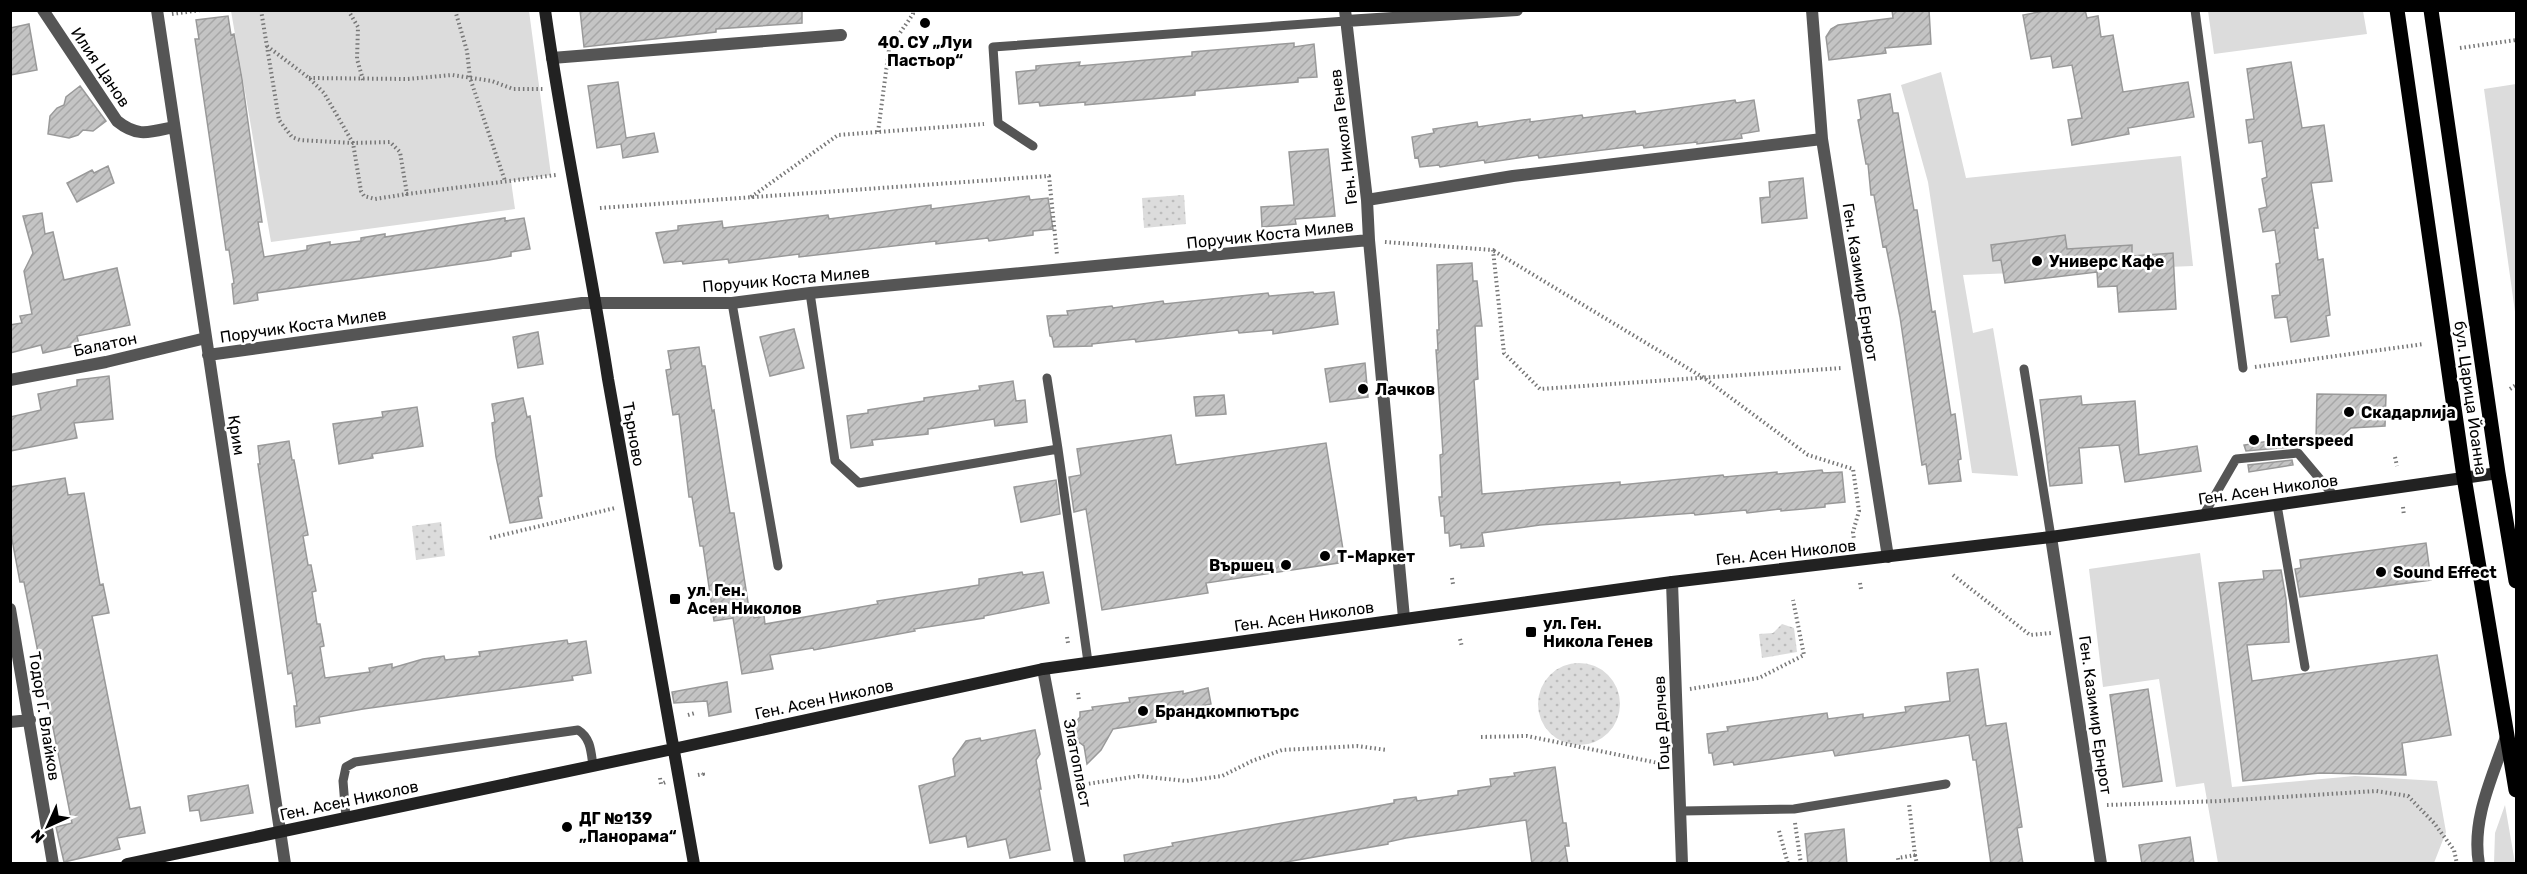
<svg xmlns="http://www.w3.org/2000/svg" width="2527" height="874" font-family="Rubik,sans-serif">
  <style>
    .grass { fill: #dcdcdc }
    .park { fill: url(#park-dots) }
    .building { fill: url(#building-hatch); stroke: #999; stroke-width: 1.5 }
    .lines { fill: none; stroke-linecap: round; stroke-linejoin: round }
    .path { stroke: #777; stroke-width: 4; stroke-dasharray: 1.5 3; stroke-linecap: butt }
    .lane { stroke: #555; stroke-width: 9 }
    .street { stroke: #555; stroke-width: 12 }
    .secondary { stroke: #222; stroke-width: 12 }
    .primary { stroke: #000; stroke-width: 15 }
    .poi-dot { fill: #000; stroke: #fff; stroke-width: 2 }
    .labels { text-anchor: middle; stroke-width: 5; stroke-linejoin: round; paint-order: stroke }
    .poi-label { font-size: 16px; font-weight: bold; fill: #000; stroke: #fff; text-anchor: start }
    .street-label { font-size: 16px; fill: #000; stroke: #fff }
  </style>
  <defs>
    <pattern id="park-dots" width="8" height="8" patternUnits="userSpaceOnUse" patternTransform="scale(1.5)"><rect width="8" height="8" fill="#dcdcdc"/><path d="M2 2h.1M6 6h.1" fill="none" stroke="#bbb" stroke-width="1.8" stroke-linecap="round"/></pattern>
    <pattern id="building-hatch" width="6" height="6" patternUnits="userSpaceOnUse" patternTransform="scale(1.5)"><rect width="6" height="6" fill="#c4c4c4"/><path d="M-1 1l2-2M0 6l6-6M5 7l2-2" fill="none" stroke="#a7a7a7"/></pattern>
  </defs>
  <rect width="100%" height="100%" fill="#fff"/>
  <path class="grass" d="M231 11H529L551 175 511 181 515 209 271 242Z
    M2208 11H2363L2367 34 2214 54Z
    M1941 72 1966 178 2181 156 2193 266 1963 275 1973 333 1993 328 2018 476 1972 473 1928 182 1901 85Z
    M2516 84V319L2484 89Z
    M2200 553 2232 787 2355 776 2437 781 2446 832 2434 863H2218L2204 783 2176 787 2159 679 2103 687 2089 569Z
    M2505 805 2515 863H2494L2495 833Z"/>
  <path class="park" d="M1184 195 1186 224 1144 228 1142 198Z
    M441 522 445 556 416 560 412 526Z
    M1782 624 1794 628 1797 652 1762 658 1759 634 1773 633Z
    M1538 704a41 41 0 1 1 82 0a41 41 0 1 1-82 0Z"/>
  <path class="building" d="M580 10H802V23L716 29V32L584 47Z
    M1892 10H1929L1931 44 1885 48 1886 53 1829 60 1826 37 1831 29 1838 25 1893 18Z
    M2050 10H2085L2087 18 2098 16 2101 37 2113 35 2123 92 2188 82 2194 117 2128 128 2129 134 2072 145 2068 120 2082 118 2072 65 2053 68 2051 56 2031 59 2023 15Z
    M228 16 231 35 234 34 242 79 262 222H258L264 257 307 250V246L330 242V245L361 241V238L385 234V237L505 218V221L524 218 530 249 511 252V256L489 260 257 293 258 300 234 304 232 284 234 283 229 250H226L195 39H199L196 20Z
    M29 24 37 70 10 75V28Z
    M1294 43V47L1314 44 1317 77 1298 78V82L1195 91V95L1085 105V102L1040 106 1039 102 1019 104 1016 72 1036 70V66L1080 62 1079 66 1192 56V52Z
    M2291 62 2302 128 2324 125 2332 181 2311 183 2318 228H2314L2318 260 2323 259 2330 315 2326 316 2329 336 2291 342 2287 317 2275 318 2272 296 2280 295 2276 264 2280 263 2275 230 2263 232 2259 209 2267 207 2262 179 2267 177 2262 141 2249 143 2246 120 2254 119 2247 69Z
    M618 82 626 138 654 133 658 152 623 158 621 144 597 148 588 86Z
    M80 86 106 121 93 131 83 130 78 135 69 138 48 134 50 116 57 108 64 105 66 97Z
    M1890 94 1893 113H1898L1914 210H1917L1932 312 1935 311 1951 415 1955 414 1961 459 1958 460 1961 481 1929 484 1926 464 1922 465 1900 317 1886 246 1883 247 1874 195H1871L1868 164H1866L1858 120 1861 119 1858 100Z
    M1735 100 1736 103 1754 100 1759 131 1741 134 1742 138 1697 144V142L1644 148 1643 145 1539 158 1538 155 1485 163 1484 160 1440 167 1439 165 1420 167 1418 157 1415 158 1412 137 1434 133 1433 129 1477 122 1478 127 1530 119V122L1582 115 1583 118 1635 111 1636 114Z
    M1328 149 1335 216 1295 219 1296 224 1262 227 1261 207 1294 205 1289 152Z
    M108 166 114 183 77 202 67 183 92 170 94 173Z
    M1803 178 1807 218 1762 223 1760 198 1770 197 1769 182Z
    M1029 196 1030 200 1048 198 1053 229 1033 231V235L989 241 988 238 936 244V241L799 257V254L729 263 728 259 683 264 682 261 664 263 656 233 678 230V226L722 221 723 228 828 215 829 219 931 205V209Z
    M42 213 45 234 53 232 64 280 117 268 130 325 77 336 79 345 43 353 41 345 10 353V325L22 323 20 316 32 314 24 271 33 253 23 216Z
    M2065 235 2067 249 2132 245V256L2173 253 2176 309 2119 312 2117 286 2098 287 2097 272 2005 283 2001 260 1993 261 1991 245Z
    M1472 263 1473 281H1477L1482 326H1475L1478 379 1474 380 1482 494 1620 482V485L1723 475 1724 477 1777 472V474L1822 470 1823 473 1842 472 1845 502 1825 504V507L1781 511V509L1747 513 1746 510 1695 515 1694 513 1540 525 1482 533 1484 546 1461 548V544L1450 546 1449 533H1445L1444 516H1441L1439 497H1442L1440 455 1443 454 1436 350H1438L1437 330H1439L1437 265Z
    M1313 292 1314 294 1334 292 1338 324 1273 334V330L1239 333 1238 330 1136 342 1135 339 1092 344V346L1054 347 1052 337 1050 336 1047 316 1068 315 1067 311 1112 306 1113 308 1163 301 1164 304 1268 293 1269 296Z
    M794 329 804 368 770 376 760 337Z
    M538 332 543 364 518 368 513 337Z
    M699 347 702 366H705L712 411 714 410 730 513H734L750 615H753L754 618 764 616 765 624 878 604 877 601 979 585V579L1022 572 1023 575 1043 572 1049 603 984 616V618L914 629 915 631 814 650 813 648 770 655 773 669 742 674 733 618 714 621 703 546H700L692 497H689L679 414 673 415 666 370 671 369 668 351Z
    M1365 363 1368 397 1330 402 1325 369Z
    M109 376 113 419 74 423 77 438 10 451V417L41 410 38 394 77 386V380Z
    M1013 381 1016 401 1025 400 1027 422 995 426 994 419 928 429V434L872 440 873 445 851 448 847 416 868 413V410L924 401V398L980 390 979 386Z
    M2317 394 2386 395 2385 426 2351 428 2334 443 2316 440Z
    M1224 395 1226 414 1196 416 1194 397Z
    M2081 396 2082 405 2135 401 2139 455 2197 446 2201 471 2125 482 2119 445 2079 448 2082 483 2050 486 2040 400Z
    M523 398 527 417 530 416 542 496 538 497 542 518 510 523 496 457 492 423 495 422 492 404Z
    M417 407 423 446 372 454 373 458 339 464 333 424 383 417 382 412Z
    M1171 435 1176 465 1326 443 1345 562 1206 583 1208 593 1102 610 1086 509 1074 512 1069 477 1081 475 1077 449Z
    M2288 438 2290 447 2246 451 2244 445Z
    M289 441 292 460H294L308 535 303 536 308 565H311L316 591 312 592 317 624H320L324 646 320 647 325 678 370 672 369 668 392 664V668L423 659 444 656 445 660 480 656 479 652 567 640 568 644 586 641 591 673 572 676 573 680 363 709 319 717 320 723 296 727 294 706H297L292 673 288 674 258 464H260L258 446Z
    M2292 460 2293 465 2249 472 2248 465Z
    M65 478 68 495 84 493 100 585 103 584 109 613 92 616 130 809 140 807 145 833 117 838 120 849 64 862 56 827 72 823 24 582H20L10 529V487Z
    M1056 480 1060 514 1021 522 1014 487Z
    M2426 543 2431 580 2300 597 2295 569 2301 568 2300 560Z
    M2281 570 2286 599 2289 642 2247 645 2252 681 2437 655 2451 735 2402 743 2406 775 2320 773 2243 781 2219 583 2264 579 2263 571Z
    M1978 669 1986 726 2006 723 2022 827 2017 828 2023 864H1991L1976 760H1973L1969 735 1835 756 1833 750 1734 765 1733 762 1714 765 1712 753H1709L1707 734 1728 731 1727 727 1827 713 1828 719 1863 714V718L1906 712 1905 707 1950 701 1947 673Z
    M727 682 731 712 709 716 707 701 674 703 672 692Z
    M1208 688 1211 704 1185 709 1186 713 1156 716V722L1113 729 1101 750 1087 764 1084 746 1072 737 1071 728 1080 717V712L1093 710 1092 707 1130 702 1129 698 1183 691V694Z
    M2148 689 2162 781 2123 787 2110 695Z
    M1035 730 1040 754 1036 760 1041 789H1039L1050 850 1010 858 1006 839 968 847 966 836 930 843 919 786 955 776 953 759 966 741 980 738 981 741Z
    M1555 767 1563 823H1566L1569 846H1565L1568 864H1532L1526 820 1406 838 1388 842V844L1275 864H1125L1124 855 1173 846 1172 843 1394 803V800L1416 797 1417 801 1458 795V791L1491 786 1490 779 1515 776 1514 773Z
    M248 785 253 813 201 821 199 810 190 811 188 796Z
    M1844 829 1847 864H1808L1805 834Z
    M2190 837 2194 864H2142L2139 845Z"/>
  <g class="lines">
    <path class="path" d="M261 10 279 120 292 137 300 140 353 143 390 142 400 152 407 194 556 175
      M348 10 358 27 357 59 363 80
      M455 10 467 51 470 78 505 181
      M172 14 201 10
      M267 46 309 78 324 93 353 143 361 191 364 196 375 199 407 194
      M2460 48 2516 40
      M309 78 408 79 452 75 492 81 513 89H543
      M878 132 889 49 913 14V10
      M751 197 838 135 984 124
      M600 208 1049 176 1057 255
      M1385 242 1493 250 1504 353 1540 389 1842 368
      M1494 251 1704 378 1808 455 1853 469 1859 511 1853 532 1854 540
      M2255 367 2424 344
      M2510 389 2516 385
      M2395 457 2397 466
      M2403 507 2404 516
      M490 538 615 508
      M1953 575 2030 635 2051 633
      M1452 578 1453 584
      M1860 583 1861 589
      M1067 637 1068 643
      M1460 639 1462 647
      M1690 689 1759 678 1804 655 1793 600
      M1078 693 1079 700
      M688 715 695 713
      M1481 737 1527 736 1663 764
      M698 775 703 774 702 771
      M660 778 661 784 666 782
      M1080 785 1139 776 1186 781 1222 776 1252 761 1282 750 1357 746 1387 750
      M2107 805 2220 801 2376 791 2408 796 2434 823 2454 850 2457 864
      M1795 823 1801 864
      M1779 831 1788 864
      M1915 855 1917 864
      M1899 864 1898 858 1915 855 1909 804"/>
    <path class="lane" d="M2195 10 2243 368
      M1033 146 998 123 993 47 1346 21
      M810 293 835 461 859 483 1058 449 1088 662
      M732 303 778 566
      M2024 369 2051 537
      M1047 378 1058 449
      M2277 505 2305 667
      M2203 516 2236 459 2298 453 2335 497
      M1682 811 1794 809 1946 784
      M346 818 343 781 346 767 355 762 578 730C591 738 591 752 593 766"/>
    <path class="street" d="M43 10 117 121C138 138 150 132 174 127
      M157 10 285 864
      M1345 10 1367 200 1369 240 1404 618
      M1812 10 1822 139 1888 557
      M1346 21 1517 10
      M552 58 841 35
      M1367 200 1513 176 1822 139
      M208 355 582 303H732L810 293 1369 240
      M10 380 106 362 206 338
      M2051 537 2101 864
      M1672 582 1682 864
      M10 609 53 864
      M1043 669 1080 864
      M10 722 30 720
      M2479 864C2471 819 2493 776 2507 734"/>
    <path class="secondary" d="M545 10C562 134 589 256 608 379L694 864
      M127 864 673 749 1043 669 1672 582 2051 537 2498 473"/>
    <path class="primary" d="M2397 10 2464 477 2516 790
      M2431 10 2498 473 2516 581"/>
  </g>
  <g class="poi-dot">
    <circle cx="925" cy="23" r="6"/>
    <circle cx="2037" cy="261" r="6"/>
    <circle cx="1363" cy="389" r="6"/>
    <circle cx="2349" cy="412" r="6"/>
    <circle cx="2254" cy="440" r="6"/>
    <circle cx="1325" cy="556" r="6"/>
    <circle cx="1286" cy="565" r="6"/>
    <circle cx="2381" cy="572" r="6"/>
    <rect x="669" y="593" width="12" height="12" rx="3"/>
    <rect x="1525" y="626" width="12" height="12" rx="3"/>
    <circle cx="1143" cy="711" r="6"/>
    <circle cx="567" cy="827" r="6"/>
  </g>
  <g class="labels">
    <g class="poi-label">
      <text x="925" y="48" text-anchor="middle">40. СУ „Луи<tspan x="925" dy="18">Пастьор“</tspan></text>
      <text x="2049" y="267">Универс Кафе</text>
      <text x="1375" y="395">Лачков</text>
      <text x="2361" y="418">Скадарлиjа</text>
      <text x="2266" y="446">Interspeed</text>
      <text x="1337" y="562">Т-Маркет</text>
      <text x="1274" y="571" text-anchor="end">Вършец</text>
      <text x="2393" y="578">Sound Effect</text>
      <text x="687" y="596">ул. Ген.<tspan x="687" dy="18">Асен Николов</tspan></text>
      <text x="1543" y="629">ул. Ген.<tspan x="1543" dy="18">Никола Генев</tspan></text>
      <text x="1155" y="717">Брандкомпютърс</text>
      <text x="579" y="824">ДГ №139<tspan x="579" dy="18">„Панорама“</tspan></text>
    </g>
    <g class="street-label">
      <text transform="translate(101 67) rotate(56)" y="6">Илия Цанов</text>
      <text transform="translate(1343 137) rotate(-97)" y="6">Ген. Никола Генев</text>
      <text transform="translate(1270 234) rotate(-6)" y="6">Поручик Коста Милев</text>
      <text transform="translate(786 279) rotate(-5)" y="6">Поручик Коста Милев</text>
      <text transform="translate(1861 282) rotate(81)" y="6">Ген. Казимир Ернрот</text>
      <text transform="translate(303 325) rotate(-8)" y="6">Поручик Коста Милев</text>
      <text transform="translate(105 344) rotate(-12)" y="6">Балатон</text>
      <text transform="translate(2471 398) rotate(82)" y="6">бул. Царица Йоанна</text>
      <text transform="translate(634 434) rotate(80)" y="6">Търново</text>
      <text transform="translate(237 435) rotate(81)" y="6">Крим</text>
      <text transform="translate(2268 489) rotate(-8)" y="6">Ген. Асен Николов</text>
      <text transform="translate(1786 552) rotate(-6)" y="6">Ген. Асен Николов</text>
      <text transform="translate(1304 616) rotate(-8)" y="6">Ген. Асен Николов</text>
      <text transform="translate(824 699) rotate(-12)" y="6">Ген. Асен Николов</text>
      <text transform="translate(2096 715) rotate(82)" y="6">Ген. Казимир Ернрот</text>
      <text transform="translate(45 716) rotate(81)" y="6">Тодор Г. Влайков</text>
      <text transform="translate(1661 723) rotate(-93)" y="6">Гоце Делчев</text>
      <text transform="translate(1078 763) rotate(79)" y="6">Златопласт</text>
      <text transform="translate(349 800) rotate(-12)" y="6">Ген. Асен Николов</text>
    </g>
  </g>
  <rect width="2527" height="874" fill="none" stroke="#000000" stroke-width="24"/>
  <g transform="translate(48 826) rotate(225)" stroke="#ffffff" stroke-width="4.5" paint-order="stroke">
  <path d="M0-4.5L10 22L0 15L-10 22Z" fill="#000000"/>
  <text y="-9" font-size="16" font-weight="bold" text-anchor="middle" fill="#000000">N</text>
  </g>
</svg>
